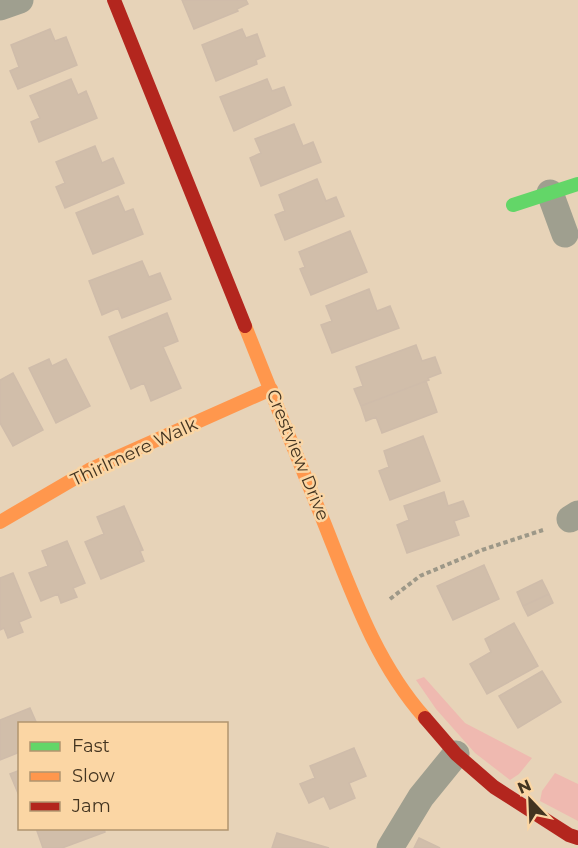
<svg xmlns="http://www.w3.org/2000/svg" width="578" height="848" font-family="Montserrat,sans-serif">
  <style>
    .green { fill: #efb9b0 }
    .building { fill: #d1beaa; stroke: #cfbcaa; stroke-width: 1.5 }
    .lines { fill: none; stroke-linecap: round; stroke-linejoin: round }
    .path { stroke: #9d9888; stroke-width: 4; stroke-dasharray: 4.5 3; stroke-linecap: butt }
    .street { stroke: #9f9f8f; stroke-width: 27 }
    .fast { stroke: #63d668; stroke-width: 14 }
    .slow { stroke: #ff974d; stroke-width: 14 }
    .jam { stroke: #b3261e; stroke-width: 14 }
    .labels { text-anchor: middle; stroke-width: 5; stroke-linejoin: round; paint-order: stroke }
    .street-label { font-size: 18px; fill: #433420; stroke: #fbd6a4 }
  </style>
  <rect width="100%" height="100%" fill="#e7d3b8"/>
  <path class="green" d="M424 677 465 723 532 758 519 774 510 780 475 753 436 709 416 680Z
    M555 773 578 784V821L540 801 542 791Z"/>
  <path class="building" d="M182 0H246L248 4 237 9 238 11 194 29Z
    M50 29 55 41 66 37 77 65 18 89 10 71 19 67 11 45Z
    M242 29 246 38 257 34 265 56 256 60 257 64 216 81 202 45Z
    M71 79 78 95 86 91 97 118 39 142 31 122 40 118 30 96Z
    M267 79 272 91 284 87 291 105 234 131 220 97Z
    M294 124 303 146 313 142 321 162 261 186 250 158 261 153 255 139Z
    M95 146 102 163 113 158 124 183 65 208 56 187 65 183 56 162Z
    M317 179 326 201 336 197 344 216 285 240 275 215 285 211 279 195Z
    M118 196 125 212 133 209 143 234 93 254 76 213Z
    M350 231 367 272 311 295 300 269 305 267 299 252Z
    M142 261 149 277 160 273 171 299 122 318 118 308 102 315 89 281Z
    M369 289 377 311 390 306 399 328 332 353 321 325 332 321 326 306Z
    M167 313 178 341 163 347 181 388 151 401 144 383 131 389 109 337Z
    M416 345 422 361 435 357 441 373 428 378 429 380 426 381 361 406 354 389 363 386 356 367Z
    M49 359 52 366 66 359 90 406 56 423 29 368Z
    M13 373 43 430 13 446 0 423V380Z
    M426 381 437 412 382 433 376 417 366 421 361 406Z
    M423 436 440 481 390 500 379 471 389 467 384 451Z
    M444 492 448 506 463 501 469 516 454 521 459 535 407 553 397 525 409 520 404 506Z
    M124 506 143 550 140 551 144 561 101 579 85 542 104 534 97 517Z
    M67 541 85 583 73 588 77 597 61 603 58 594 41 601 29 573 48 566 42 551Z
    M484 565 499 599 453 620 437 586Z
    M13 573 31 617 19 622 23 632 8 638 4 628 0 630V578Z
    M542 580 549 594 523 606 517 592Z
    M549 594 553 603 528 616 523 606Z
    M514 623 538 666 487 694 470 664 491 652 485 639Z
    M542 671 561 702 518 728 499 696Z
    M30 708 37 724H20V752L0 760V720Z
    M354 748 366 776 349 783 355 798 330 809 324 796 309 803 300 784 315 778 310 766Z
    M20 770V798L10 774Z
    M36 828H104L105 832 62 848H43Z
    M277 833 329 848H272Z
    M419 838 440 848H414Z"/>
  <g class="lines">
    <path class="path" d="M390 599 420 576 482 550 543 530"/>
    <path class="street" d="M0 7 20 0
      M550 193 565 234
      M570 519 578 514
      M390 848 421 797 456 754"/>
    <path class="fast" d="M513 205 578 184"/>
    <path class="slow" d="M245 326C271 392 298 459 325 525 352 593 376 663 425 718
      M0 522 89 470 271 389"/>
    <path class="jam" d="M114 0 245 326
      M425 718 456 754 494 787 569 835 578 838"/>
  </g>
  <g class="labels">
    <g class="street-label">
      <text transform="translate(134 452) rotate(-25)" y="6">Thirlmere Walk</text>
      <text transform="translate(298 455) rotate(68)" y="6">Crestview Drive</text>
    </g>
  </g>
  <rect x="18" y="722" width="210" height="108" fill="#fbd6a4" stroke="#b1956f" stroke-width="1.5"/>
  <rect x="30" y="742" width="30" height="9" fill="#63d668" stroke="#b1956f" stroke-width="1.5"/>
  <text x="72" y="752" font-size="18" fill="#433420">Fast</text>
  <rect x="30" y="772" width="30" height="9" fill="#ff974d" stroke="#b1956f" stroke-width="1.5"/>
  <text x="72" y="782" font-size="18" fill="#433420">Slow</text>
  <rect x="30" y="802" width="30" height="9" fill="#b3261e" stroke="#b1956f" stroke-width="1.5"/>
  <text x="72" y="812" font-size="18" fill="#433420">Jam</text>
  <g transform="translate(530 800) rotate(337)" stroke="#fbd6a4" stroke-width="4.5" paint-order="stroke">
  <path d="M0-4.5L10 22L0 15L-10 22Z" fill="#433420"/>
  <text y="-9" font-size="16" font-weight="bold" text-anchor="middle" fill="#433420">N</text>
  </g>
</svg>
